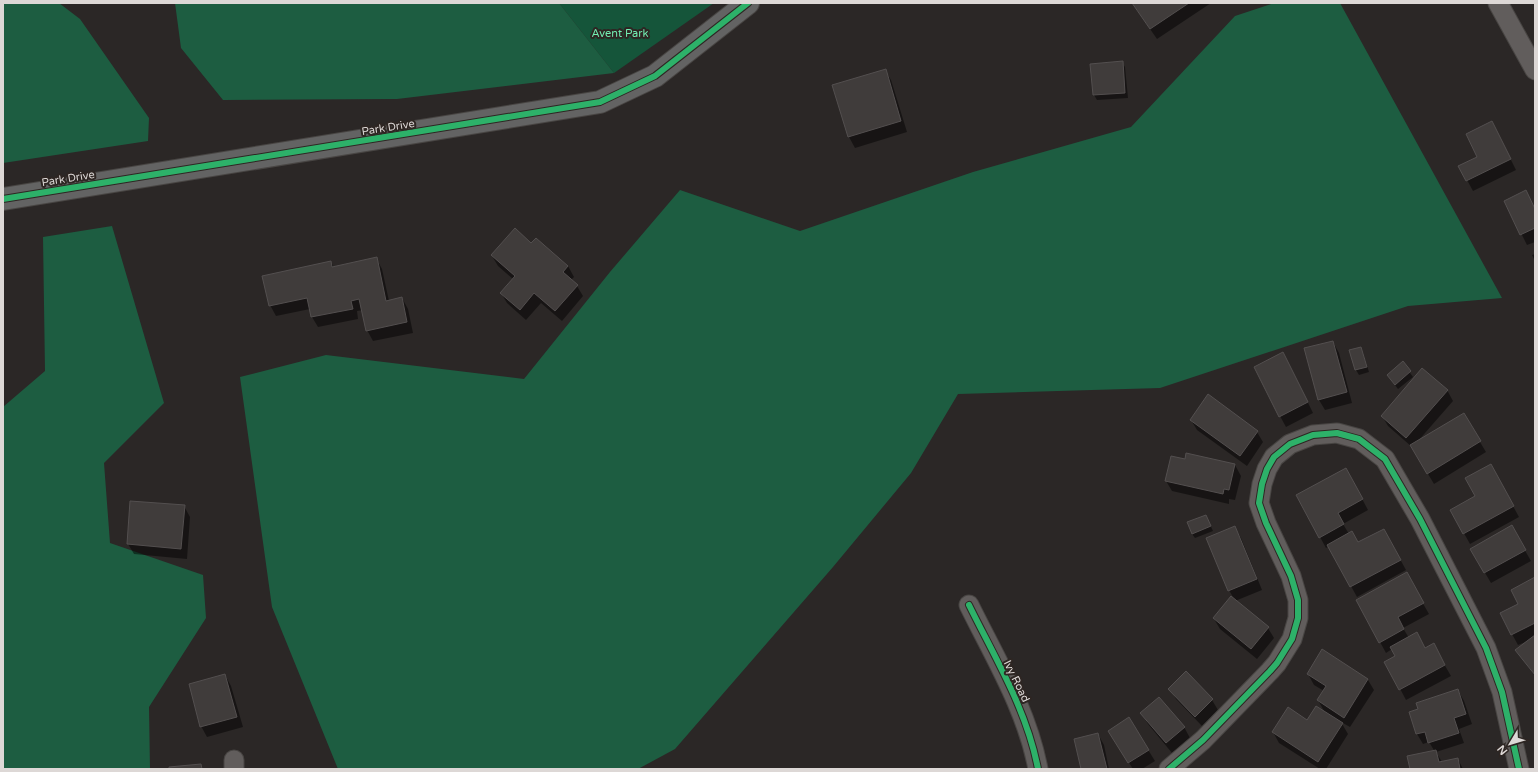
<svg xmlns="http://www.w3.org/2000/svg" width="1538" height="772" font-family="'Varela Round',sans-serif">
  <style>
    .green { fill: #15553a }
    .forest { fill: #1d5d41 }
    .shadow { fill: #0007 }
    .building { fill: #403c3b; stroke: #534f4f }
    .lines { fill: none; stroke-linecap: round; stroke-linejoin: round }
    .street-casing { stroke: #484543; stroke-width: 21 }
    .secondary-casing { stroke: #484543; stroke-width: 24 }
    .street { stroke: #615d5c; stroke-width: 19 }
    .secondary { stroke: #636363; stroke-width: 22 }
    .cycleway-casing { stroke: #2e2623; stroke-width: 8 }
    .cycleway { stroke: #2db169; stroke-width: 6 }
    .labels { text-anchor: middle; stroke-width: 4; stroke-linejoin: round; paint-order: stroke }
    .park-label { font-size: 11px; fill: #72eeb2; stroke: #2e2623 }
    .street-label { font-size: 11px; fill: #ddd8d6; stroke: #2e2623 }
  </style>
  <rect width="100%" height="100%" fill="#2b2726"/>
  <path class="green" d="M559 3H714L614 73Z"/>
  <path class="forest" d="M3 3H59L80 19 149 118 148 141 3 163Z
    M175 3H559L614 73 397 99 223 100 181 48Z
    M1274 3H1340L1502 298 1408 306 1160 388 958 394 911 473 833 567 675 749 638 769H338L272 607 240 377 326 355 524 379 610 272 680 190 800 231 973 172 1131 127 1235 16Z
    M112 226 164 403 104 463 110 543 203 575 206 618 149 707 150 769H3V407L45 371 43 237Z"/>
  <path class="shadow" d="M1132 3H1211L1157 39Z
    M1122 62 1125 67 1128 98 1097 100 1094 95 1091 65Z
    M885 70 891 80 907 132 855 148 849 137 833 86Z
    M1492 122 1516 170 1473 191 1460 167 1479 157Z
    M1505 201 1531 202 1535 209V242L1527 245Z
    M536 239 568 266 574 277 571 280 577 286 583 296 562 321 541 303 526 320 507 303 501 293 513 279 498 266 492 256 531 244Z
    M1535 254V261L1532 255Z
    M376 258 382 269 389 301 402 298 408 309 413 333 373 341 367 330 363 310 357 311 358 319 318 327 312 317 310 309 276 316 270 305 331 262 334 267Z
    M1333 342 1339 353 1352 403 1325 410 1319 400Z
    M1360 348 1363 353 1369 372 1359 375 1356 370Z
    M1403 363 1413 377 1398 389 1388 376Z
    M1289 364 1313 413 1286 427 1280 416Z
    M1447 390 1453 401 1418 441 1463 414 1486 452 1434 484 1412 447 1388 426 1382 416Z
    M1191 420 1257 432 1263 442 1247 466 1197 430Z
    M1185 460 1235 465 1241 476 1235 500 1229 499V504L1172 491 1166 481Z
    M1496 475 1519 517 1470 544 1451 510 1476 496Z
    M1352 480 1368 510 1343 524 1349 534 1358 543 1384 530 1406 570 1357 597 1329 546 1326 548 1320 537Z
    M184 506 190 517 187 559 134 554 128 544Z
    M1206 516 1213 531 1195 538 1192 534Z
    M1511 526 1531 561 1491 583 1471 549Z
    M1235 528 1241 538 1262 590 1235 601 1268 628 1274 638 1257 659 1220 629 1214 619 1235 601 1229 590Z
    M1406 574 1429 614 1403 628 1409 638 1425 649 1433 645 1451 676 1406 700 1386 662 1396 656 1392 649 1386 653 1380 642Z
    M1535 578V676L1517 650 1530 640 1518 645 1512 634 1520 605Z
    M1323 650 1368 680 1374 690 1350 727 1341 722 1348 734 1326 769H1320L1279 743 1273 732 1308 721 1325 713 1318 700 1324 691 1314 685 1308 674Z
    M1186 673 1212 700 1218 710 1202 726 1176 699 1170 689Z
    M225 675 231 686 243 727 207 737 201 726Z
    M1458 690 1464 701 1472 724 1459 729 1464 743 1436 752 1442 762 1458 759 1463 769H1411L1435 752 1429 742 1423 744 1417 734 1410 713 1419 710Z
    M1142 714 1184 727 1190 738 1172 753 1148 724Z
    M1129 719 1155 761 1142 769H1133L1115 741Z
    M1098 734 1104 745 1109 769H1082Z"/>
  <path class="building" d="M1132 3H1189L1150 29Z
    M1123 61 1125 93 1093 95 1090 64Z
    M886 69 901 121 848 137 832 85Z
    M1492 121 1511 159 1466 181 1458 166 1477 157 1466 134Z
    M1526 190 1535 209V228L1520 235 1504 201Z
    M515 228 531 243 536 238 568 266 563 272 578 285 555 311 534 293 520 310 500 293 515 276 491 255Z
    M377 257 386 301 402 297 407 322 366 331 359 299 351 301 353 309 311 317 307 298 269 306 262 276 331 261 332 267Z
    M1333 341 1347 392 1318 400 1304 348Z
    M1361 347 1367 367 1355 370 1349 350Z
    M1283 352 1308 402 1279 417 1254 367Z
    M1403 361 1411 371 1395 385 1387 375Z
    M1422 368 1448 390 1406 438 1381 416Z
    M1208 394 1258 431 1240 456 1190 420Z
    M1464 413 1481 441 1427 474 1410 445Z
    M1186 453 1235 464 1229 490 1224 489 1223 494 1165 481 1171 456 1185 459Z
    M1491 464 1514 506 1463 534 1450 510 1475 496 1465 478Z
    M1346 468 1363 499 1338 513 1344 524 1319 538 1296 495Z
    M130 501 185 505 181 549 127 544Z
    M1206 515 1211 526 1192 534 1187 522Z
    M1512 525 1526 550 1484 573 1470 549Z
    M1235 526 1257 579 1228 591 1206 538Z
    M1384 529 1401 560 1350 587 1327 545 1352 531 1358 542Z
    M1407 572 1424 603 1398 617 1404 629 1379 643 1356 600Z
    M1535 577V623L1511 635 1500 613 1518 604 1511 590Z
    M1231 596 1269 627 1251 649 1213 618Z
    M1417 632 1425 648 1434 643 1445 665 1399 690 1384 662 1395 656 1390 647Z
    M1535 635V675L1515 650Z
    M1322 649 1368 679 1344 718 1317 700 1326 686 1307 674Z
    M1186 671 1213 699 1195 717 1168 689Z
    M225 674 237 717 200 727 189 684Z
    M1458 689 1466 714 1454 718 1459 733 1428 743 1425 732 1416 734 1409 712 1418 709 1416 703Z
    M1159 697 1185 727 1166 743 1140 713Z
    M1316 706 1343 723 1318 762 1272 732 1288 707 1307 720Z
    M1129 717 1149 750 1128 763 1108 731Z
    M1098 733 1107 769H1081L1074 739Z
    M1436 750 1439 762 1458 758 1460 769H1410L1407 756Z
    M201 764 202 769H169V767Z"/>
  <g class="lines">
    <g class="street-casing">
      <path id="street" d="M1498 3 1535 70
        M969 605C995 658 1027 710 1038 769
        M234 769V760
        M1169 769 1203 740 1270 671 1277 663 1292 639 1298 618V600L1291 576 1266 523 1259 503 1262 484 1267 469 1274 457 1290 444 1313 435 1337 433 1359 439 1385 459 1420 519 1486 648 1502 692 1519 769"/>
    </g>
    <g class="secondary-casing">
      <path id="secondary" d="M3 199 600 102 655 76 748 3"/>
    </g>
    <use href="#street" class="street"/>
    <use href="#secondary" class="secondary"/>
    <g class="cycleway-casing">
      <path id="cycleway" d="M3 199 600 102 655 76 748 3
        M969 605C995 658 1027 710 1038 769
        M1169 769 1203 740 1270 671 1277 663 1292 639 1298 618V600L1291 576 1266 523 1259 503 1262 484 1267 469 1274 457 1290 444 1313 435 1337 433 1359 439 1385 459 1420 519 1486 648 1502 692 1519 769"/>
    </g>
    <use href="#cycleway" class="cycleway"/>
  </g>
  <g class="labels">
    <g class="park-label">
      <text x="620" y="37">Avent Park</text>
    </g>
    <g class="street-label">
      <text transform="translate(388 127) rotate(-9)" y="4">Park Drive</text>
      <text transform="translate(68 178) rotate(-9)" y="4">Park Drive</text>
      <text transform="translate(1017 681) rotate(64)" y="4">Ivy Road</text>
    </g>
  </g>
  <rect width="1538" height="772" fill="none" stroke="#ddd8d6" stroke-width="8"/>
  <g transform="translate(1510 744) rotate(232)" stroke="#2e2623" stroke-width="3" paint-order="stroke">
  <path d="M0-3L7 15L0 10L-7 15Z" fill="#ddd8d6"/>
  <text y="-6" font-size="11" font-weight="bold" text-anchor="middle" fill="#ddd8d6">N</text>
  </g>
</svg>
